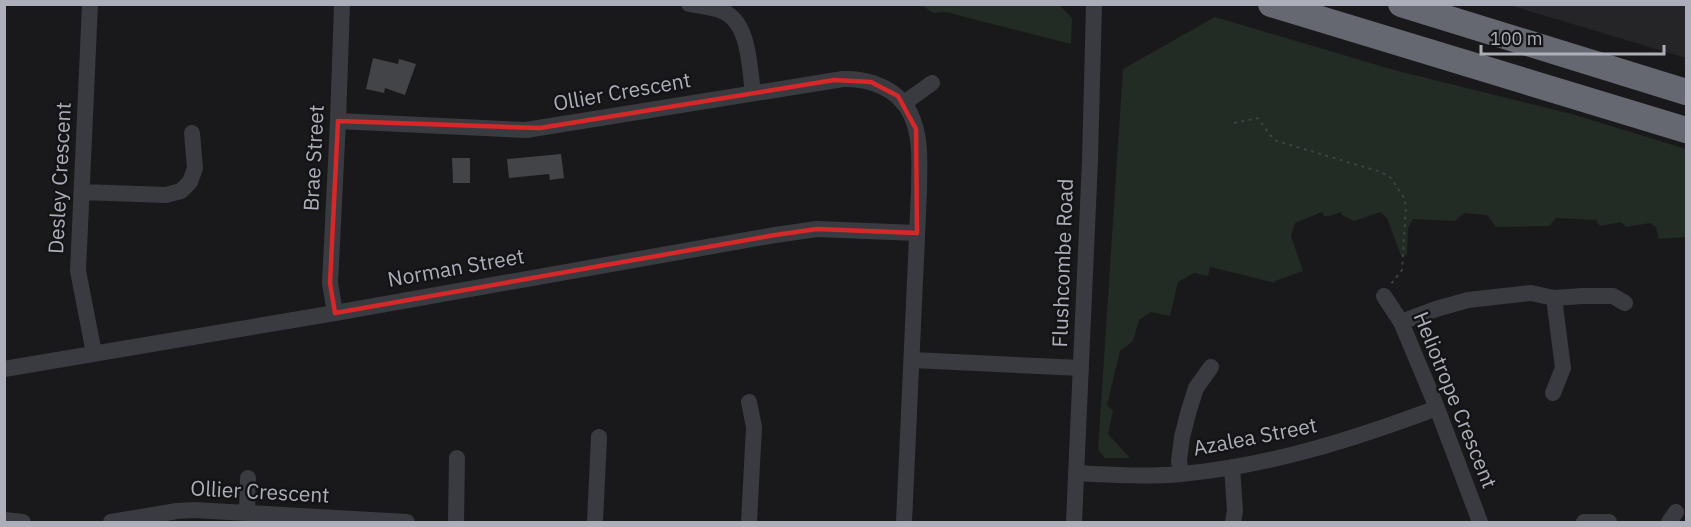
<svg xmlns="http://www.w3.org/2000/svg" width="1691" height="527" font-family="'IBM Plex Sans',sans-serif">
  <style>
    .built { fill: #252528 }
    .green { fill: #232b25 }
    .building { fill: #434448 }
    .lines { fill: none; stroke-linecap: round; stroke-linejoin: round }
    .path { stroke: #404147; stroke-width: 2; stroke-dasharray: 3 4.5; stroke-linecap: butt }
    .minor { stroke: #3a3b40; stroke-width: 16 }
    .highway { stroke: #666871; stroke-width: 26 }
    .marked { fill: none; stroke: #d62828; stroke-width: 4.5; stroke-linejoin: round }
    .labels { text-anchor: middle; stroke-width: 5; stroke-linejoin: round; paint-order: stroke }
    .street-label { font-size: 21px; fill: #acafba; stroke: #141416 }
  </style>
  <rect width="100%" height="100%" fill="#19191b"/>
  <path class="built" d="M1509 5H1686V58Z"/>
  <path class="green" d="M922 5H1059L1072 18 1071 44 946 12 933 13Z
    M1215 17 1394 70 1572 114 1686 149V237L1659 239 1656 227 1650 223 1626 227 1621 222 1600 226 1596 220 1556 218 1549 226 1496 227 1487 215 1464 213 1455 221 1413 219 1408 228 1407 255 1401 256 1387 218 1380 212 1354 221 1342 215 1341 212 1330 216H1324L1322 212 1295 223 1291 236 1303 271 1275 281V283L1210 267 1208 276 1194 273 1178 282 1170 316 1151 312 1139 320 1133 341 1120 351 1107 405 1113 411 1108 434 1130 458H1105L1098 450 1123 69Z"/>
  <path class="building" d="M373 58 398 64 399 59 416 64 405 95 385 88 384 93 366 89Z
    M561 154 564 178 550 180 549 174 509 178 507 159Z
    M452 158H470V183H453Z"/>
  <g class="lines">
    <path class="path" d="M1234 123 1258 118 1270 135 1277 141 1381 172 1391 178 1404 198 1406 206 1402 270 1391 284"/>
    <path class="minor" d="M90 4 78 271 94 353
      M689 4C700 6 712 7 722 11 750 22 749 67 753 92
      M904 103 932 83
      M338 121 526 130 843 79C870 78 899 89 911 115 922 139 919 165 919 191 918 213 917 236 916 259 912 347 908 435 904 522
      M82 192 166 195 181 191 190 182 195 168 192 133
      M1384 296 1401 322 1437 408 1480 522
      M335 313 330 283 338 121 342 4
      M1401 322 1436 309 1468 300 1531 293 1554 298 1583 296H1613L1625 303
      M912 360 1081 368
      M4 369 335 313 775 235 817 229 917 233
      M1553 393 1563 368 1554 298
      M749 402 754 427 749 522
      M1232 467 1235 511 1233 522
      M1076 473C1111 475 1146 477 1181 474 1270 466 1354 439 1437 408
      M1181 474 1179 461 1182 437 1189 410 1196 388 1211 367
      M247 512 248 478
      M4 520 23 522
      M111 522 177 511 194 510 407 522
      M456 522 457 458
      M595 522 599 437
      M1074 522 1090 160 1094 4
      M1584 522H1609
      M1669 522 1676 512"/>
    <path class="highway" d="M1271 4 1686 130
      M1401 4 1686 92"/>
  </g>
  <path class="marked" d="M834 80 871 82 898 96 916 129 917 233 817 229 775 235 335 313 330 283 338 121 540 128Z"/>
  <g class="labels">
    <g class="street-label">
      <text transform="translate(622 92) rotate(-10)" y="7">Ollier Crescent</text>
      <text transform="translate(314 158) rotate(-87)" y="7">Brae Street</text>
      <text transform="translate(60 178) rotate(-87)" y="7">Desley Crescent</text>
      <text transform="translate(1063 263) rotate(-88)" y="7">Flushcombe Road</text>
      <text transform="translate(456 268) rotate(-10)" y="7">Norman Street</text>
      <text transform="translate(1455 400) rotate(68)" y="7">Heliotrope Crescent</text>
      <text transform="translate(1255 437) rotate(-11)" y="7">Azalea Street</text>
      <text transform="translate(260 492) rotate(3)" y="7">Ollier Crescent</text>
    </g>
  </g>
  <rect width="1691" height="527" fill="none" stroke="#acafba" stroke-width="12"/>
  <path d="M1481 45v9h183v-9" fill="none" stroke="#acafba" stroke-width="3"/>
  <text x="1490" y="45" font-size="18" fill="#acafba" stroke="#141416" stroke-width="4.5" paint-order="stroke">100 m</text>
</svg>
